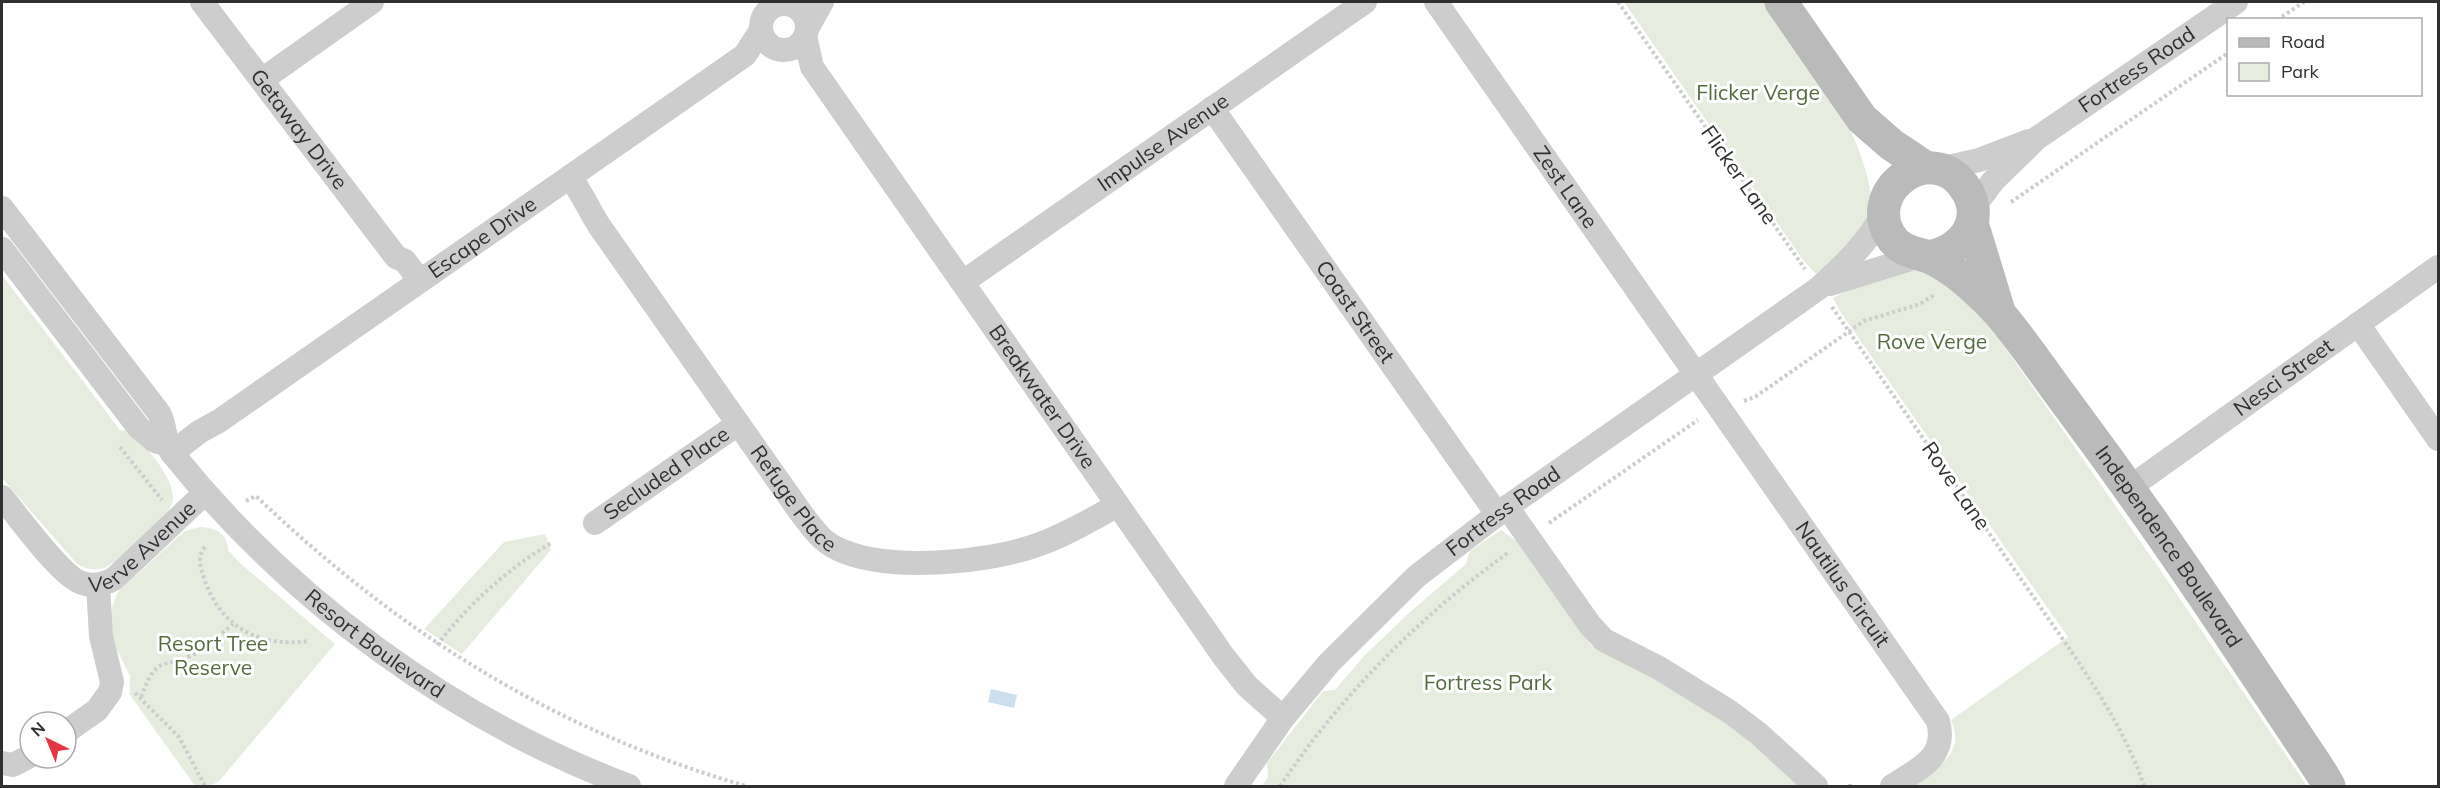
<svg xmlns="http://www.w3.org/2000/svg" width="2440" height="788" font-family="Mulish,sans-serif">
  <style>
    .green { fill: #e6edde }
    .water { fill: #cbdfec }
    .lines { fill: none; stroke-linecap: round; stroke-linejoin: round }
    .path { stroke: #cdcdcd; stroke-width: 4; stroke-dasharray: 3 3; stroke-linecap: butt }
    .street { stroke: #cdcdcd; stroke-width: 24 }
    .secondary { stroke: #bababa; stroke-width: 33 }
    .labels { text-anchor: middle; stroke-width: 6; stroke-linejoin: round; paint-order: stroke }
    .street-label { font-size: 21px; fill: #303030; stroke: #fff }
    .park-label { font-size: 21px; fill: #536c3d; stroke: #fff }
  </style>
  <rect width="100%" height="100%" fill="#fff"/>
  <path class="green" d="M1624 2H1765C1803 57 1853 113 1868 180 1870 189 1872 198 1871 208 1866 231 1834 260 1816 274L1803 260Z
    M1922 270 1974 303 2161 571 2307 786H1911C1935 770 1967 753 1951 720L2068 637 1841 313 1833 298C1861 284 1891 272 1922 270Z
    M2 275 120 430 131 431C146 449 171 472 173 497 173 501 171 506 169 510 162 521 116 564 104 568 94 571 86 569 77 564L2 478Z
    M200 527C216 528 228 534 228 550L240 563 335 644 220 780 211 786H195L130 695V676L113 642 111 614 113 604 118 592 179 536 185 531Z
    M1501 530 1517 541 1591 645 1646 674 1708 711 1757 747 1801 786H1262L1268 777 1267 763 1323 691 1335 690 1365 655 1409 613 1466 564 1470 551Z
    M545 534 551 550 462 654 424 629 504 542Z"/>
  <path class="water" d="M991 689 1017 695 1014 708 988 702Z"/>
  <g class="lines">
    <path class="path" d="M1618 2 1805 269
      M2277 20 2304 2
      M2011 202 2228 53
      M1832 307 2073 654C2101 696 2128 738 2144 786
      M1744 401 1755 397 1864 321 1920 304 1934 295
      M120 447 162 500
      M246 501 256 496C399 633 555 731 746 786
      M1549 523 1698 420
      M205 547C197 556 200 567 204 578 220 627 259 648 309 641
      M437 645C469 604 506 570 551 543
      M135 693 179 737 205 786
      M141 697C158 652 162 671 196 653 209 645 221 634 233 624
      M1280 786C1342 694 1419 617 1509 552
      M1850 786V784"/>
    <g class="street">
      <path id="s1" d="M202 2 396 257 405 261 420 281"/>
      <path id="s2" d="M1436 2 1938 721C1948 758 1918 769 1892 786"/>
      <circle cx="784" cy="27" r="23"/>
      <path d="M807 29 822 2"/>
      <path id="s3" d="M805 36 812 67 1224 657 1247 686 1283 718"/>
      <path d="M263 79 372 2"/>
      <path id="s4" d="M1212 108 1497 514"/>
      <path d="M1940 169 1979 160 2029 141"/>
      <path id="s5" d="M570 177C582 193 589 210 600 227L801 513C811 526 821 541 836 548 886 573 989 563 1040 544 1067 534 1093 519 1118 505"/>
      <path id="s6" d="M2 208 159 413C167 428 163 440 172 453 291 601 452 719 629 786"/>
      <path id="s7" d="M1973 208 1993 181 2037 138 2236 2"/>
      <path d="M2 249 139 428 155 441 165 444"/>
      <path id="s8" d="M963 282 1365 2"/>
      <path d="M1830 284 1920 256"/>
      <path d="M2358 324 2438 439"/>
      <path id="s9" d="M172 453 199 432 219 421 745 55 761 30"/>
      <path id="s10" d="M2129 488 2438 267"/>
      <path id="s11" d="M2 497C18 516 61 577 82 583 93 587 104 584 114 579L205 493"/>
      <path d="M1507 507 1590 625 1604 640 1659 668 1730 712 1759 734 1816 786"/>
      <path id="s12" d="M595 523 738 424"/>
      <path d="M66 732 97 710 110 692 112 682 101 636 98 585"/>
      <path d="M2 763 13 765 30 756"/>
      <path id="s13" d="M1236 786 1283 718 1329 663 1417 576 1507 507 1819 288C1845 264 1867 244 1884 212"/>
    </g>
    <g class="secondary">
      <path d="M1781 2 1862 119 1892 145 1925 167"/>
      <path d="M1972 223 1998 308"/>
      <path id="s14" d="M1928 257C1964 251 1988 218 1963 185 1931 142 1864 188 1889 234 1899 251 1913 252 1929 257 1936 260 1944 265 1950 269 1968 281 1984 297 1999 313 2024 342 2045 375 2068 405 2123 479 2176 554 2227 631 2249 664 2271 697 2293 730 2305 749 2319 767 2329 786"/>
    </g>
  </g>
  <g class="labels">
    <g class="street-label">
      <text dy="7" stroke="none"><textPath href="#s7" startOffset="216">Fortress Road</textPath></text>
      <text dy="7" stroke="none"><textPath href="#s1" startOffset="160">Getaway Drive</textPath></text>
      <text dy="7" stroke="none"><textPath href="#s8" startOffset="244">Impulse Avenue</textPath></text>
      <text transform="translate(1739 175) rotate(55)" y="7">Flicker Lane</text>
      <text dy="7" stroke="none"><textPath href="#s2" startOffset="226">Zest Lane</textPath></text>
      <text dy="7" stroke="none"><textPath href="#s9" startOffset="378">Escape Drive</textPath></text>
      <text dy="7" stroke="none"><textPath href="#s4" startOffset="249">Coast Street</textPath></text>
      <text dy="7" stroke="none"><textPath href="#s10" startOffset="190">Nesci Street</textPath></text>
      <text dy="7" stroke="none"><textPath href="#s3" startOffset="434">Breakwater Drive</textPath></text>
      <text dy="7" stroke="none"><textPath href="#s12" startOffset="87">Secluded Place</textPath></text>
      <text transform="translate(1956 486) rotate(55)" y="7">Rove Lane</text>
      <text dy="7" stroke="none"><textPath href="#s5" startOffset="392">Refuge Place</textPath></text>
      <text dy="7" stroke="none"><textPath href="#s13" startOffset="386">Fortress Road</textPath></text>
      <text dy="7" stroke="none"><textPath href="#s11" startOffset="192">Verve Avenue</textPath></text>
      <text dy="7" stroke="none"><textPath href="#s14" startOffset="657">Independence Boulevard</textPath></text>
      <text dy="7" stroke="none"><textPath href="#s2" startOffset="710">Nautilus Circuit</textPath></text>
      <text dy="7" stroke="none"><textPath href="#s6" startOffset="580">Resort Boulevard</textPath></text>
    </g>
    <g class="park-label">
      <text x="1758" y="100">Flicker Verge</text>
      <text x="1932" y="349">Rove Verge</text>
      <text x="213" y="651">Resort Tree<tspan x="213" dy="24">Reserve</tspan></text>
      <text x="1488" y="690">Fortress Park</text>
    </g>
  </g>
  <rect width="2440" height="788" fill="none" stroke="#303030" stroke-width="6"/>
  <rect x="2227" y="18" width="195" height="78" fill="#ffffff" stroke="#acacac" stroke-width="1.5"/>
  <rect x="2239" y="38" width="30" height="9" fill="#bababa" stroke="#acacac" stroke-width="1.5"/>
  <text x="2281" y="48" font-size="18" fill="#303030">Road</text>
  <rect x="2239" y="63" width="30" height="18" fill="#e6edde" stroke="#acacac" stroke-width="1.5"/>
  <text x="2281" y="78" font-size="18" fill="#303030">Park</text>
  <g transform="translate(48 740) rotate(317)"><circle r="28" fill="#ffffff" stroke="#acacac" stroke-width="1.5"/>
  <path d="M0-4.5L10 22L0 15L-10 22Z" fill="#e33641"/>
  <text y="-9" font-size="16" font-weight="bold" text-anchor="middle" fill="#303030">N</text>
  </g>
</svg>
